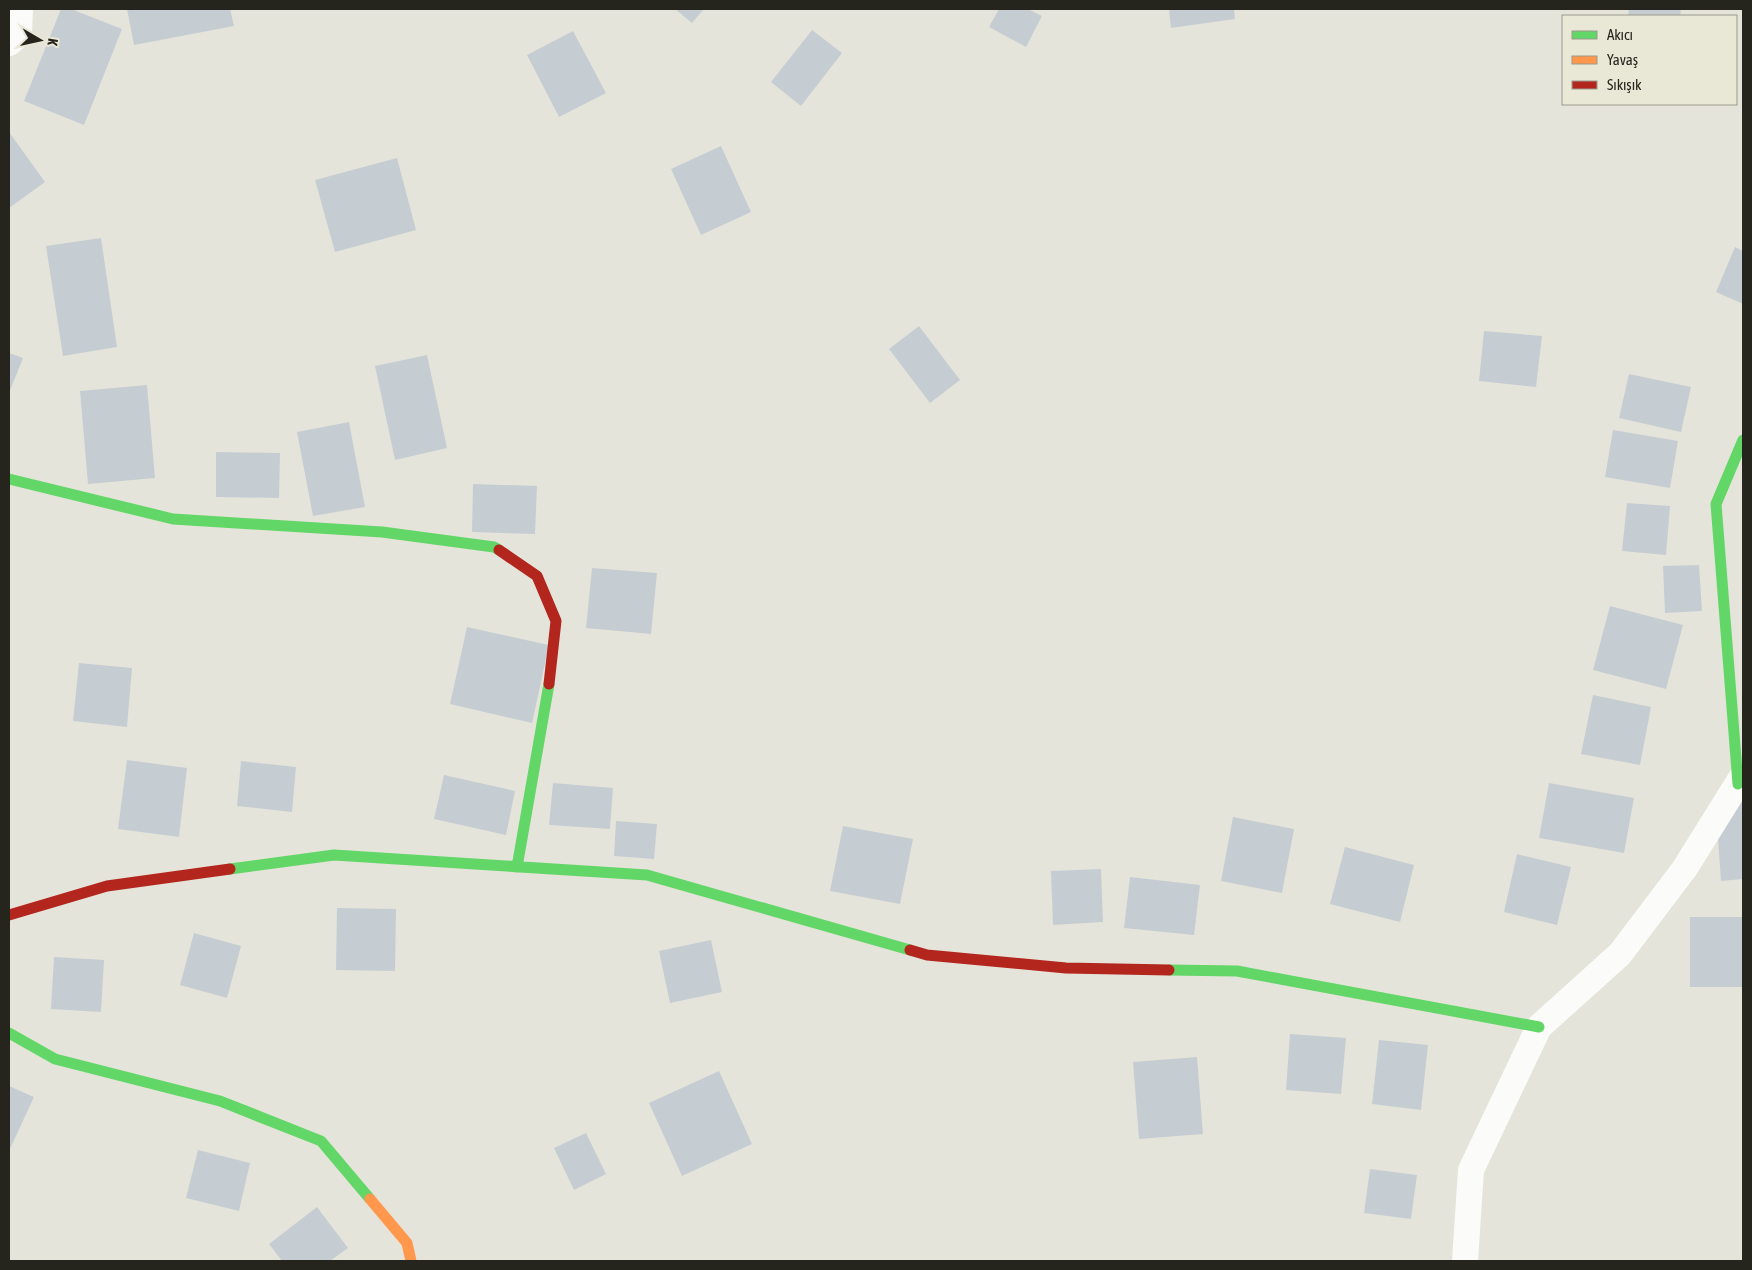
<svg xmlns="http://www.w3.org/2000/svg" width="1752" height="1270" font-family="'Asap Condensed',sans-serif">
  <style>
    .building { fill: #c6cdd2 }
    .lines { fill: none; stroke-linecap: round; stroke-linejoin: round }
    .street { stroke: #fbfbf9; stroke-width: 26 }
    .fast { stroke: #63d668; stroke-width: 11 }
    .slow { stroke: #ff974d; stroke-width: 11 }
    .jam { stroke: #b3261e; stroke-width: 11 }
  </style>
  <rect width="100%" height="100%" fill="#e5e4da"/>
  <path class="building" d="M61 9H71L122 29 84 125 24 101Z
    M127 9H230L234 26 134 45Z
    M675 9H704L692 23Z
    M999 9H1028L1042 16 1026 47 989 27Z
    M1169 9H1234L1235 19 1171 28Z
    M1629 9H1681L1680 16H1628Z
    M812 30 842 53 801 106 771 82Z
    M573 31 606 93 559 117 527 55Z
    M9 132 45 182 9 208Z
    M721 146 751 212 701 235 671 169Z
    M397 158 416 230 335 252 315 180Z
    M101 238 117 347 63 356 46 246Z
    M1735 247 1743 251V304L1716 292Z
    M919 326 960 380 930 403 889 349Z
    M1484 331 1542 336 1536 387 1479 381Z
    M9 353 23 358 9 393Z
    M427 355 447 448 395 460 375 366Z
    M1629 374 1691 387 1681 432 1619 418Z
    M147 385 155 478 88 484 80 391Z
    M349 422 365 507 313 516 297 432Z
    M1613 430 1678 441 1670 488 1605 477Z
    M216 452 280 453 279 498 216 497Z
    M473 484 537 486 535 534 472 532Z
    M1627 503 1670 506 1666 555 1622 551Z
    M1699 565 1702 611 1665 613 1663 566Z
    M592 568 657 573 651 634 586 628Z
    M1610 606 1683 625 1666 689 1593 670Z
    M467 627 549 645 532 723 450 704Z
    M79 663 132 668 127 727 73 721Z
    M1593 695 1651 707 1640 765 1581 754Z
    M127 760 187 768 179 837 118 829Z
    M241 761 296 767 292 812 237 806Z
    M444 775 515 791 506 835 434 819Z
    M553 783 613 788 610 829 549 825Z
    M1549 783 1634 798 1624 853 1539 838Z
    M1743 794V879L1721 881 1715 796Z
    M1233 817 1294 829 1282 893 1221 881Z
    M616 821 657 824 654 859 614 856Z
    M843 826 913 839 900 904 830 891Z
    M1345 847 1414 865 1400 922 1330 904Z
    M1517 854 1571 867 1557 925 1504 912Z
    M1101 869 1103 922 1053 925 1051 871Z
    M1130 877 1200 885 1194 935 1124 928Z
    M337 908 396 909 395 971 336 970Z
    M1690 917H1743V987H1690Z
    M194 933 241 946 227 998 180 985Z
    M711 940 722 992 670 1003 659 951Z
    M54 957 104 960 101 1012 51 1009Z
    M1290 1034 1346 1038 1341 1094 1286 1090Z
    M1379 1040 1428 1045 1421 1110 1372 1104Z
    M1197 1057 1203 1134 1139 1139 1133 1062Z
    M719 1071 752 1144 682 1176 649 1103Z
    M9 1086 34 1097 9 1151Z
    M586 1133 606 1174 574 1190 554 1148Z
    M198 1150 250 1163 239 1211 186 1198Z
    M1370 1169 1417 1175 1411 1219 1364 1213Z
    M317 1207 348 1248 330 1261H282L269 1244Z"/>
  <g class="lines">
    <path class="street" d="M9 43 19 34 20 9
      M1465 1261 1471 1170 1539 1027 1620 954 1685 868 1743 775"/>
    <path class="fast" d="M9 479 173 519 382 532 494 547 499 550
      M1738 784 1716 504 1743 440
      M517 867 549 684
      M230 869 334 855 647 875 910 950
      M1169 970 1237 971 1539 1027
      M9 1033 55 1059 220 1101 321 1141 370 1199"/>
    <path class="slow" d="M370 1199 407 1243 411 1261"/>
    <path class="jam" d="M499 550 537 576 556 621 549 684
      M9 915 107 886 230 869
      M910 950 927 955 1066 968 1169 970"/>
  </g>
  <rect width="1752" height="1270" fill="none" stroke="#25251e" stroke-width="20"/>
  <rect x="1562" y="15" width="175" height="90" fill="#e9e8d6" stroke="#9b9a8c"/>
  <rect x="1572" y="31" width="25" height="8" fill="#63d668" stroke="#9b9a8c"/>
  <text x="1607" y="40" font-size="15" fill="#25251e">Akıcı</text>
  <rect x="1572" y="56" width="25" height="8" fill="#ff974d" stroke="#9b9a8c"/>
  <text x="1607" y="65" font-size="15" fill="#25251e">Yavaş</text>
  <rect x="1572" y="81" width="25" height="8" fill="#b3261e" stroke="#9b9a8c"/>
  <text x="1607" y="90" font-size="15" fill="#25251e">Sıkışık</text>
  <g transform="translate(40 40) rotate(99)" stroke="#e9e8d6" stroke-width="4" paint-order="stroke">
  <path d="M0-4L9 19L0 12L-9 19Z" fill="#25251e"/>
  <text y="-8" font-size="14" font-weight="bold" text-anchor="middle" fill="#25251e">K</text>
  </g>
</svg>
